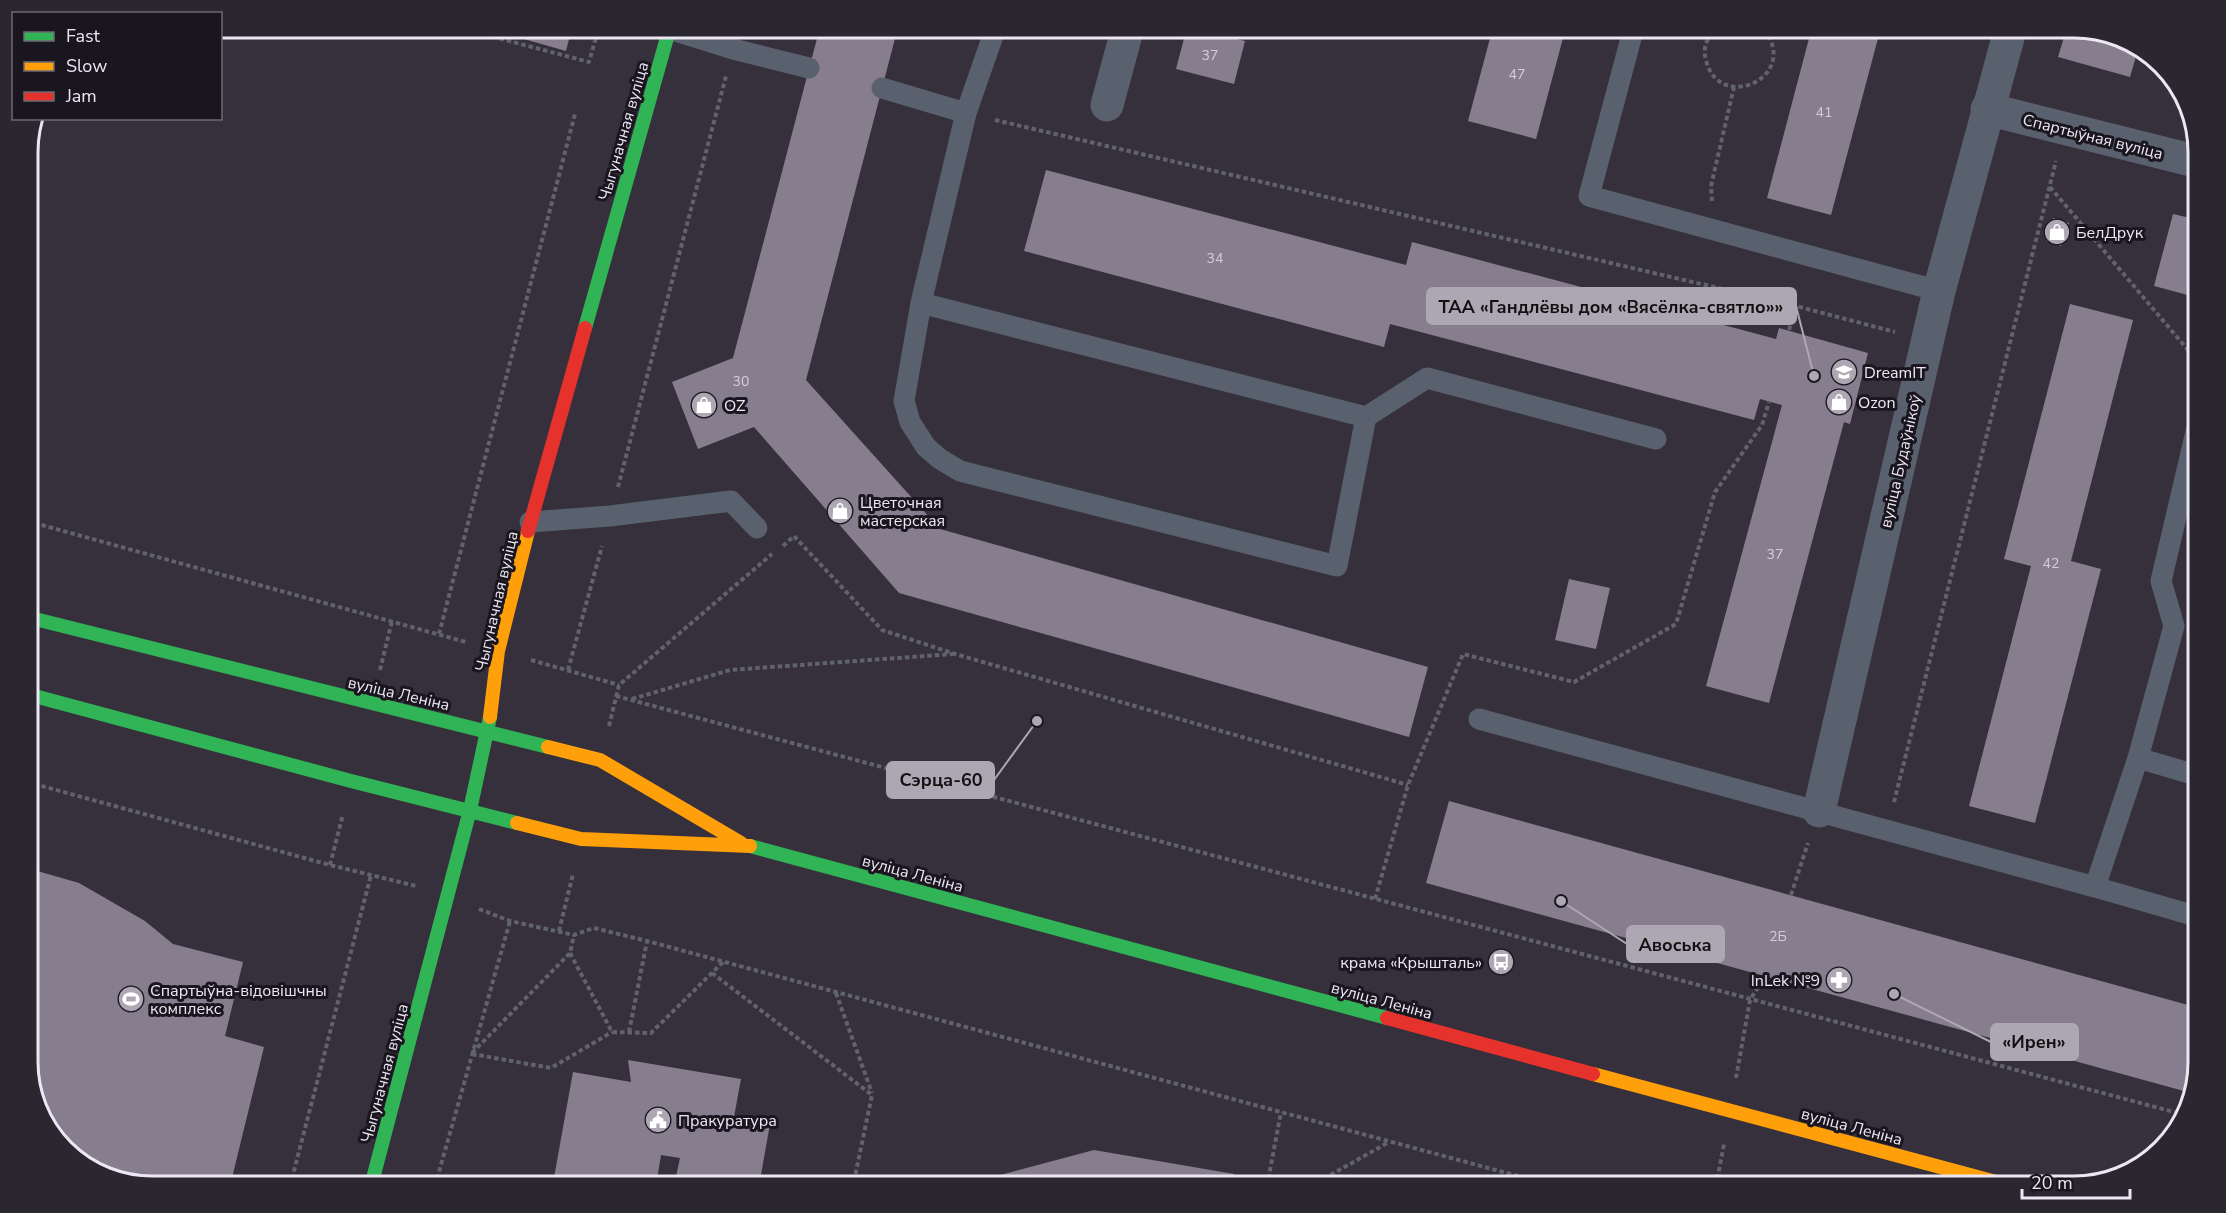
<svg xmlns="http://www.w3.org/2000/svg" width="2226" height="1213" font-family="'Nunito Sans',sans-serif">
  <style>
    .building { fill: #867e8f }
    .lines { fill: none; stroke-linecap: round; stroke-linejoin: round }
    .path { stroke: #60626c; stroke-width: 4; stroke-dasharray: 4.5 3; stroke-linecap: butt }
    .lane { stroke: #5a616e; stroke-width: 21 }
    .street { stroke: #5a616e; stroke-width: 33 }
    .fast { stroke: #30b455; stroke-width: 14 }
    .slow { stroke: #ff9f0a; stroke-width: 14 }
    .jam { stroke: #e5322d; stroke-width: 14 }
    .labels { text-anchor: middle; stroke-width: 6; stroke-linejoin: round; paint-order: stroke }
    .number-label { font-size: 14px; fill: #d3cddb }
    .street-label { font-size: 16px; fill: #ede7f4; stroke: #1a161f }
    .poi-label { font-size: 16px; fill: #ede7f4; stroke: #1a161f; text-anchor: start }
    .rim { fill: none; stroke: #ede7f4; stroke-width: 3 }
    .leader { fill: none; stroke: #ada7b3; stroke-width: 2 }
    .callout-dot { fill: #ada7b3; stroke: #1a161f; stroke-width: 2 }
    .callout { fill: #ada7b3; stroke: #ada7b3; stroke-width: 2 }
    .callout-label { font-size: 18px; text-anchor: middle; font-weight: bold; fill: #111 }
  </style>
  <rect width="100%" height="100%" fill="#35303b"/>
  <path class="building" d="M481 27H572L566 51Z
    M820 27H898L806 380 940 529 1428 667 1409 737 899 593 754 427 698 449 672 382 733 358Z
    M1187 27 1245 41 1234 84 1176 69Z
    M1493 27H1566L1536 139 1468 121Z
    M1812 27H1881L1831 215 1767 198Z
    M2067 27H2075L2137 43 2139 46 2130 77 2058 57Z
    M1046 170 1406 265 1412 242 1776 339 1779 328 1868 353 1850 424 1844 422 1769 703 1706 686 1782 405 1760 399 1754 420 1390 324 1384 347 1024 251Z
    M2173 214 2199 220V298L2154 286Z
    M2053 218 2069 223 2061 246 2046 241Z
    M2070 304 2133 320 2071 561 2101 569 2035 823 1969 806 2031 566 2004 559Z
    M1569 579 1610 588 1596 649 1555 640Z
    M1449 801 2199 1008V1062L2191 1093 1426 883Z
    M27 868 79 883 145 921 173 944 243 962 225 1036 264 1047 230 1186H151L89 1170 44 1124 27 1069Z
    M628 1060 741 1079 734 1117 770 1124 759 1186H674L680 1158 661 1155 656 1186H570L553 1183 573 1072 631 1082Z
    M1094 1150 1234 1174 1231 1186H959Z"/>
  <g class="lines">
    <path class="path" d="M456 27 589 62 599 27
      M1717 27C1708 36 1702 47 1706 60 1719 115 1804 76 1762 27
      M995 120 1796 306 1895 332
      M2050 187 2199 363
      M1712 201 1711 186 1734 87
      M1789 330 1796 306
      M618 487 726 76
      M27 521 466 642
      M783 546 794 536 882 630 955 654 1408 785
      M439 634 575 114
      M531 660 619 685
      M380 670 392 621
      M568 670 602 546
      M616 696 2185 1115
      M632 699 730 670 953 654
      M609 726 619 685 772 554
      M27 782 330 865 416 886
      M1894 802 2056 161
      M330 865 343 814
      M1791 895 1808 843
      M1375 899 1408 785 1463 654 1574 682 1676 624 1715 492 1762 425 1769 402
      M479 909 510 921 574 935 594 928 647 941 1555 1186
      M559 931 573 874
      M570 953 612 1032 651 1033 723 962
      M712 973 872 1095 853 1186
      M836 993 872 1093
      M629 1032 647 941
      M472 1053 570 953 574 935
      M472 1054 551 1068 612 1032
      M1736 1078 1750 1000 1765 976
      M290 1186 371 875
      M435 1186 510 921
      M1267 1186 1281 1112
      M1311 1186 1389 1142
      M1716 1186 1724 1144"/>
    <path class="lane" d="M1634 27 1589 196 1939 291
      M669 29 733 49 809 68
      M882 88 966 113
      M921 303 1366 417 1337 566 960 471 940 459 926 447 910 422 904 401 921 303 966 113 996 27
      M1366 417 1427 378 1656 439
      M530 522 610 516 731 501 757 528
      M1479 719 2095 887 2138 758 2199 776
      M2138 758 2174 626 2161 581 2199 419
      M2095 887 2199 917"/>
    <path class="street" d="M1107 105 1128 27
      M1987 109 2199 162
      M1819 811 1939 291 2011 27"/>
    <path class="fast" d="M585 328 670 27
      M27 617 548 747
      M27 694 351 781 517 823
      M750 846 1387 1018
      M371 1186 470 810 490 717"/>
    <path class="slow" d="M490 717 498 651 528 531
      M548 747 600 760 741 843
      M517 823 581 839 750 846
      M1593 1074 2011 1186"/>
    <path class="jam" d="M528 531 585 328
      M1387 1018 1593 1074"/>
  </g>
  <defs>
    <g id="shop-disc" transform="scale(1.35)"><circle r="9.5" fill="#ada7b3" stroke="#1a161f"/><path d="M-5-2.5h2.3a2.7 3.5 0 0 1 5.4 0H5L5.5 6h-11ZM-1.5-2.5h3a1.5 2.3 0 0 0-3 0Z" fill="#fff"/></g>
    <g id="school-disc" transform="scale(1.35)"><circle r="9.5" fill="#ada7b3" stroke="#1a161f"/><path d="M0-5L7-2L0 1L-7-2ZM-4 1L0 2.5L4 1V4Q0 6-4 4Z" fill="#fff"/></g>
    <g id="bus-disc" transform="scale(1.35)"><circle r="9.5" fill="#ada7b3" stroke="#1a161f"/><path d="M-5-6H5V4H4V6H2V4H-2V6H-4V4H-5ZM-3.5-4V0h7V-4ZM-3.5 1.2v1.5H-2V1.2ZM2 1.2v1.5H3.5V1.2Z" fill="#fff"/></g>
    <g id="pharmacy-disc" transform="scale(1.35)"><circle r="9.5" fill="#ada7b3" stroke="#1a161f"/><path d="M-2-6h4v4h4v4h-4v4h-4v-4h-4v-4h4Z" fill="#fff"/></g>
    <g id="stadium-disc" transform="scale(1.35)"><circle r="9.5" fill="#ada7b3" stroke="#1a161f"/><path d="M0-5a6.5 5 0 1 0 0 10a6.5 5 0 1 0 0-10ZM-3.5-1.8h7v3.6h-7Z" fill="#fff"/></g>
    <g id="civic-disc" transform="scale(1.35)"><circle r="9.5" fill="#ada7b3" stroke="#1a161f"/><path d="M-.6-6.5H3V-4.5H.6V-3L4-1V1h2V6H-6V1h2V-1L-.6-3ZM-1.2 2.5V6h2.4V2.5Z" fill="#fff"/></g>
  </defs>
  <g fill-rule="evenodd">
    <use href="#shop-disc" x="2057" y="232"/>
    <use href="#school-disc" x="1844" y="372"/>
    <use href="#shop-disc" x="1839" y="402"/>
    <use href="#shop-disc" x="704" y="405"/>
    <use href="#shop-disc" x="840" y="511"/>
    <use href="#bus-disc" x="1501" y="962"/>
    <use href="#pharmacy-disc" x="1839" y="980"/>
    <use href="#stadium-disc" x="131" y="999"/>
    <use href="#civic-disc" x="658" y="1120"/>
  </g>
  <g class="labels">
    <g class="number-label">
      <text x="1210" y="60">37</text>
      <text x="1517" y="79">47</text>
      <text x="1824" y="117">41</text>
      <text x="1215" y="263">34</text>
      <text x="741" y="386">30</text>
      <text x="1775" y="559">37</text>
      <text x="2051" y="568">42</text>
      <text x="1778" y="941">2Б</text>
    </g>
    <g class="street-label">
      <text transform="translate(623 131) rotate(-74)" y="6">Чыгуначная вуліца</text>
      <text transform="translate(2093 136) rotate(14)" y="6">Спартыўная вуліца</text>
      <text transform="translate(1900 461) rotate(-77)" y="6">вуліца Будаўнікоў</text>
      <text transform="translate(496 601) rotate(-77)" y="6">Чыгуначная вуліца</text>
      <text transform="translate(399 693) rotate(13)" y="6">вуліца Леніна</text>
      <text transform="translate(913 873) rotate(15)" y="6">вуліца Леніна</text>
      <text transform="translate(1382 1000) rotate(15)" y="6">вуліца Леніна</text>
      <text transform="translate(384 1073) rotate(-75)" y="6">Чыгуначная вуліца</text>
      <text transform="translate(1852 1126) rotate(15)" y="6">вуліца Леніна</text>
    </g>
    <g class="poi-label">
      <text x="2076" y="238">БелДрук</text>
      <text x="1864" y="378">DreamIT</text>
      <text x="1858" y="408">Ozon</text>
      <text x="724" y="411">OZ</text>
      <text x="860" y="508">Цветочная<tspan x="860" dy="18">мастерская</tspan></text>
      <text x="1482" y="968" text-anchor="end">крама «Крышталь»</text>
      <text x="1820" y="986" text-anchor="end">InLek №9</text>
      <text x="150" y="996">Спартыўна-відовішчны<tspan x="150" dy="18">комплекс</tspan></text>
      <text x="678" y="1126">Пракуратура</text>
    </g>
  </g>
  <path d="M0 0H2226V1213H0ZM152 38H2074A114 114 0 0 1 2188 152V1062A114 114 0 0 1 2074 1176H152A114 114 0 0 1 38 1062V152A114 114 0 0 1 152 38Z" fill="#2b2730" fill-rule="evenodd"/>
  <path class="rim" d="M152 38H2074A114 114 0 0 1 2188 152V1062A114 114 0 0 1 2074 1176H152A114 114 0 0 1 38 1062V152A114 114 0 0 1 152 38Z"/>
  <path class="leader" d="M1814 376L1796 306M1037 721L994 780M1561 901L1627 944M1894 994L1991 1042"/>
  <g class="callout-dot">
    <circle cx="1814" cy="376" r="6"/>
    <circle cx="1037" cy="721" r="6"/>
    <circle cx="1561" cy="901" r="6"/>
    <circle cx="1894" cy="994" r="6"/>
  </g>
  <g class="callout">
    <rect x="1427" y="288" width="369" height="36" rx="6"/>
    <rect x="887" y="762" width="107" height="36" rx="6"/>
    <rect x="1627" y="926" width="97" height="36" rx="6"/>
    <rect x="1991" y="1024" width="87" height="36" rx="6"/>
  </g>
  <g class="callout-label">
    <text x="1611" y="313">ТАА «Гандлёвы дом «Вясёлка-святло»»</text>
    <text x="941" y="786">Сэрца-60</text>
    <text x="1675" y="951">Авоська</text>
    <text x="2034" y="1048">«Ирен»</text>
  </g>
  <rect x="12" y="12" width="210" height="108" fill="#1a161f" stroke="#6e6a74" stroke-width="1.5"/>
  <rect x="24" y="32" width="30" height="9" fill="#30b455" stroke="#6e6a74" stroke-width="1.5"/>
  <text x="66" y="42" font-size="18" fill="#ede7f4">Fast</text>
  <rect x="24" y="62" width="30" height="9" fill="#ff9f0a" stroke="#6e6a74" stroke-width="1.5"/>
  <text x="66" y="72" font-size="18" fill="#ede7f4">Slow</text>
  <rect x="24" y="92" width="30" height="9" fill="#e5322d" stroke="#6e6a74" stroke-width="1.5"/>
  <text x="66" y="102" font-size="18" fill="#ede7f4">Jam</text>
  <path d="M2022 1189v9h108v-9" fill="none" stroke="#ede7f4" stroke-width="3"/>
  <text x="2031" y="1189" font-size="18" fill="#ede7f4" stroke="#1a161f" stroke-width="4.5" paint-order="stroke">20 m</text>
</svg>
